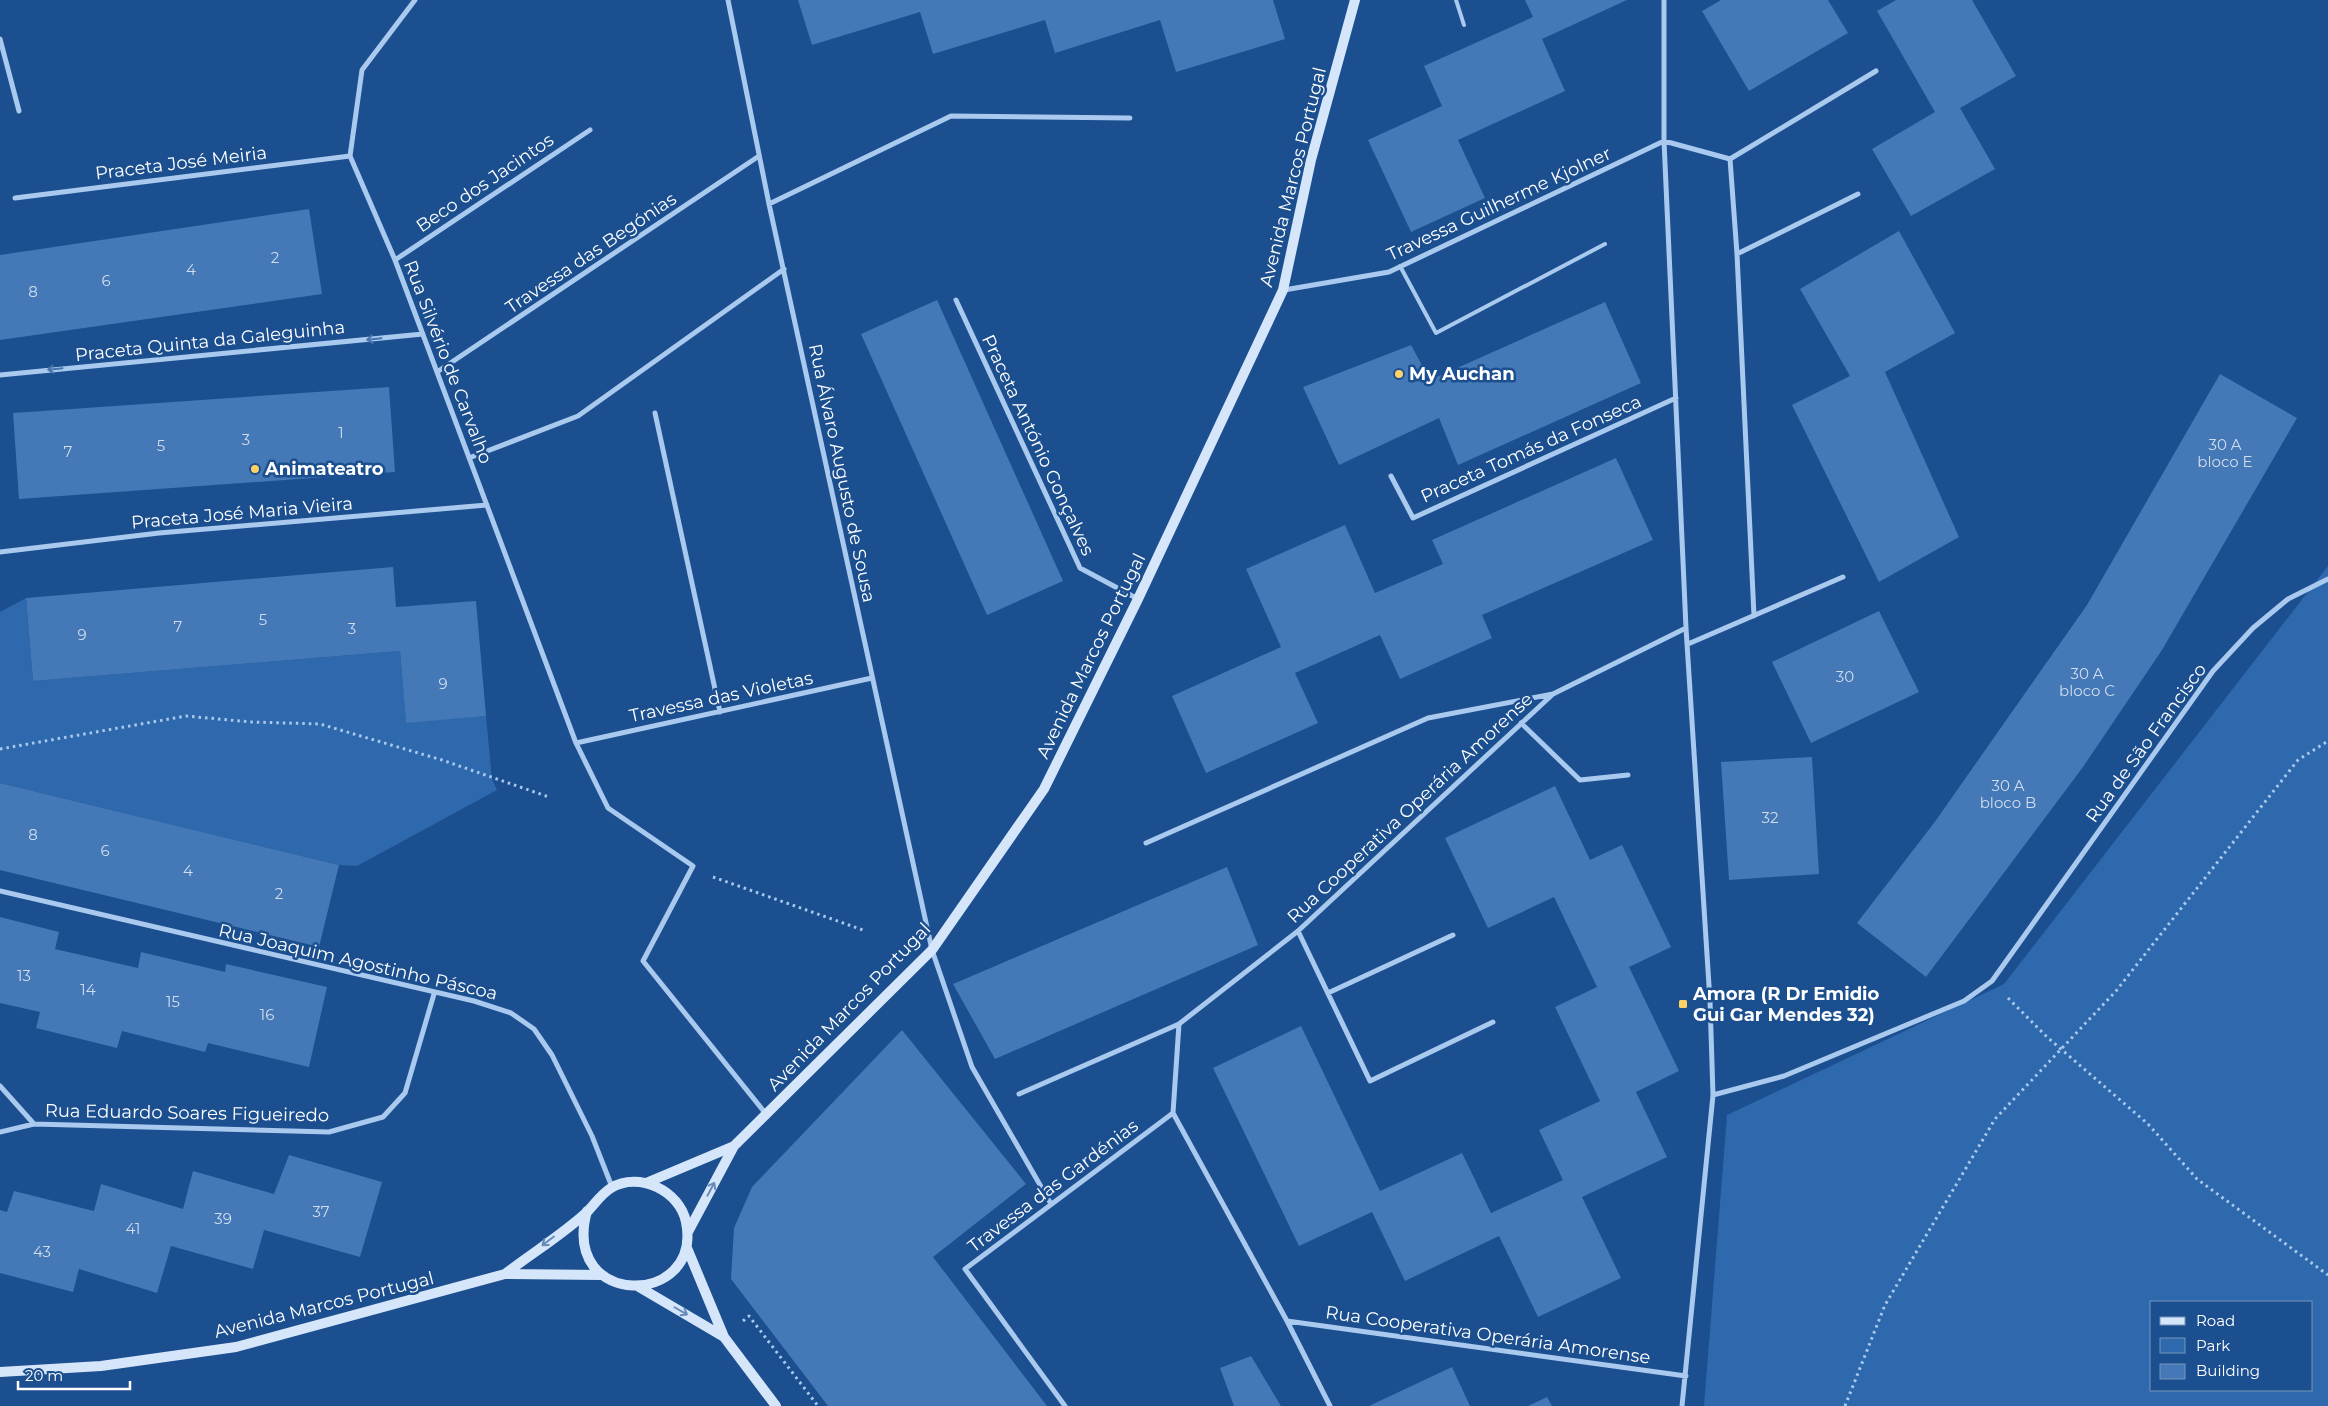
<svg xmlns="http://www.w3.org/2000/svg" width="2328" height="1406" font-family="Montserrat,sans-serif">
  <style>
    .green { fill: #2e69ad; fill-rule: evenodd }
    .building { fill: #4478b7 }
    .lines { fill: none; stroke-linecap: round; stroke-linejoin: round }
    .path { stroke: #a9c9ee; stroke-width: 3; stroke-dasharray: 2.5 4; stroke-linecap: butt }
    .lane { stroke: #a9c9ee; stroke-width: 4 }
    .street { stroke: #a9c9ee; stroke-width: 5 }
    .secondary { stroke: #d6e6fa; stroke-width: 10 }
    .oneway { stroke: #4674ac }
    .oneway2 { stroke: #668bba }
    .poi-dot { fill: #ffd166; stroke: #1b4f8f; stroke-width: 2 }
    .labels { text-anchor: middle; stroke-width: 5; stroke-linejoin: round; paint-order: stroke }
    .number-label { font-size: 15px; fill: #d0dded }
    .street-label { font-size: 18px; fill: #fff; stroke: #1b4f8f }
    .poi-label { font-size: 18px; font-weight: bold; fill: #fff; stroke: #1b4f8f; text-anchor: start }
  </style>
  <rect width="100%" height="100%" fill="#1b4f8f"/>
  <path class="green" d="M2328 566V1406H1704L1727 1115 2004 984ZM2152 1302H2312V1390H2152Z
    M26 598 33 681 400 651 406 722 486 716 492 779 497 790 357 866 339 865 0 783V612Z"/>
  <path class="building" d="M798 0H1273L1285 39 1176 72 1160 20 1055 53 1045 20 933 54 920 12 812 45Z
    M1525 0H1627L1542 39 1565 91 1458 140 1485 198 1411 232 1368 140 1442 106 1424 66 1533 17Z
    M1721 0H1828L1848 33 1749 91 1702 11Z
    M1896 0H1972L2016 76 1960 108 1995 169 1911 216 1872 149 1935 112 1877 11Z
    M309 209 322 294 0 340V255Z
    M1899 231 1955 333 1885 372 1959 537 1879 582 1792 405 1850 376 1800 289Z
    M937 300 1063 581 987 615 861 334Z
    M1605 302 1641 383 1458 465 1439 418 1339 465 1303 387 1411 345 1430 380Z
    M2220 374 2297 418 2162 650 2083 767 1926 977 1857 923 1934 823 2087 605Z
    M389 387 395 472 19 499 13 413Z
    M1616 458 1653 540 1482 615 1492 638 1400 679 1380 635 1295 673 1318 723 1206 773 1172 696 1281 647 1246 569 1345 525 1375 593 1443 564 1432 540Z
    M393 567 396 607 476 601 486 716 406 723 400 651 33 681 26 598Z
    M1879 611 1919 692 1811 743 1772 662Z
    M1812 757 1819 874 1729 880 1721 762Z
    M0 783 339 865 319 947 0 870Z
    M1555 786 1590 860 1622 845 1671 947 1629 967 1679 1071 1636 1092 1667 1157 1582 1197 1621 1278 1538 1317 1499 1236 1405 1281 1372 1212 1299 1246 1213 1068 1301 1026 1380 1191 1462 1153 1491 1213 1563 1180 1539 1130 1600 1101 1555 1007 1597 987 1554 897 1488 928 1445 838Z
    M1227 867 1258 945 995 1059 953 984Z
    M0 917 59 932 55 949 138 968 141 952 225 972 226 964 327 987 309 1067 208 1043 205 1052 122 1031 117 1048 36 1028 40 1012 0 1003Z
    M902 1030 1026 1184 933 1257 1047 1406H828L731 1279 734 1228 752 1187Z
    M289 1155 382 1182 360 1257 264 1230 253 1269 171 1246 157 1293 79 1269 73 1292 0 1273V1210L7 1212 14 1191 94 1211 101 1184 183 1209 193 1171 274 1194Z
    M1251 1356 1281 1406H1234L1220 1368Z
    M1452 1367 1470 1406H1369Z
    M1547 1397 1552 1406H1528Z"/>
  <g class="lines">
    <path class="path" d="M0 749 186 716 251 722 320 724 442 760 549 797
      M713 877 863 930
      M2008 998 2047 1037 2148 1124 2197 1179 2328 1275
      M743 1321 749 1316 818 1406
      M1845 1406 1885 1305 1995 1119 2116 991 2298 760 2328 741"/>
    <path class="lane" d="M1456 0 1464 25
      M1400 266 1436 333 1605 244"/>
    <path class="street" d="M415 0 362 70 350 156 395 260 576 743 608 808 693 866 643 961 766 1114
      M728 0 769 204 932 950 972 1067 1051 1204
      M1664 0V141L1686 628 1710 1001 1713 1095 1682 1406
      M0 39 19 111
      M1730 159 1876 71
      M15 198 350 156
      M769 204 951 116 1130 118
      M1737 254 1858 194
      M395 260 590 130
      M1284 290 1389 272 1664 141 1730 159 1737 254 1754 616
      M956 300 1080 568 1138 599
      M437 372 759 156
      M0 375 423 334
      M655 413 720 712
      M469 458 578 416 784 269
      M1391 476 1413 518 1676 398
      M0 552 159 533 487 505
      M1688 644 1843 577
      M1553 694 1686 628
      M1521 723 1580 780 1628 775
      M576 743 872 678
      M1146 843 1428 718 1553 694 1298 931 1179 1024 1173 1113 1287 1321 1330 1406
      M0 891 474 1001 511 1013 534 1029 552 1055 592 1136 612 1187
      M1298 931 1370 1081 1493 1022
      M1328 993 1453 935
      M0 1086 34 1124
      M1019 1094 1179 1024
      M1713 1095 1784 1076 1964 1001 1992 981 2213 671 2253 628 2288 599 2328 579
      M0 1132 34 1124 329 1132 383 1117 405 1093 434 994
      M1287 1321 1686 1376
      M1065 1406 965 1269 1173 1113"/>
    <path class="secondary" d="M646 1183 734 1146
      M688 1232 734 1146 932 950 1044 789 1138 599 1283 290 1311 160 1355 0
      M687 1248 724 1337 776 1406
      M505 1274C532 1253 562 1235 587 1212 595 1204 601 1194 611 1188 639 1171 680 1191 686 1222 703 1308 560 1309 587 1211
      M639 1287 724 1337
      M0 1372 101 1366 236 1347 505 1274 602 1275"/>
  </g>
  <defs><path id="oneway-shaft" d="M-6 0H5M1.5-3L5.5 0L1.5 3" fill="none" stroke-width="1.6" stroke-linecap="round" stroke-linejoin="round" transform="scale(1.25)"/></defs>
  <g class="oneway">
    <use href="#oneway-shaft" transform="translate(374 339) rotate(174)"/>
    <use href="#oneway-shaft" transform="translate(55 369) rotate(174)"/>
  </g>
  <g class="oneway2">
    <use href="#oneway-shaft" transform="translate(711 1189) rotate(-62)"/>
    <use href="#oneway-shaft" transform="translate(548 1241) rotate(143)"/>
    <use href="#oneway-shaft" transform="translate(681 1311) rotate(30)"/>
  </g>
  <g class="poi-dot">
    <circle cx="1399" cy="374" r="5"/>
    <circle cx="255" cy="469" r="5"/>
    <rect x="1678" y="999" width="10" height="10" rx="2.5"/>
  </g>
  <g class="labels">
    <g class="number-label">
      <text x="275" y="263">2</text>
      <text x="191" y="275">4</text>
      <text x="106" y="286">6</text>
      <text x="33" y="297">8</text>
      <text x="341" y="438">1</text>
      <text x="246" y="445">3</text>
      <text x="2225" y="450">30 A<tspan x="2225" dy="17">bloco E</tspan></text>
      <text x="161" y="451">5</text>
      <text x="68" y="457">7</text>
      <text x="263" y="625">5</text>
      <text x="178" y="632">7</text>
      <text x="352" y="634">3</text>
      <text x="82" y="640">9</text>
      <text x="2087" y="679">30 A<tspan x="2087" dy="17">bloco C</tspan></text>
      <text x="1845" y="682">30</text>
      <text x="443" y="689">9</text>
      <text x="2008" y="791">30 A<tspan x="2008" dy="17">bloco B</tspan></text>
      <text x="1770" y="823">32</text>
      <text x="33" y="840">8</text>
      <text x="105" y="856">6</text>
      <text x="188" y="876">4</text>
      <text x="279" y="899">2</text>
      <text x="24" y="981">13</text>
      <text x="88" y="995">14</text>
      <text x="173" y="1007">15</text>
      <text x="267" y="1020">16</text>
      <text x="321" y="1217">37</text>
      <text x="223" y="1224">39</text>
      <text x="133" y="1234">41</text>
      <text x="42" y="1257">43</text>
    </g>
    <g class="street-label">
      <text transform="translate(181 163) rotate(-7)" y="6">Praceta José Meiria</text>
      <text transform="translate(1293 177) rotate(-76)" y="6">Avenida Marcos Portugal</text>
      <text transform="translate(485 183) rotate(-34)" y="6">Beco dos Jacintos</text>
      <text transform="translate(1499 204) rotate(-25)" y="6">Travessa Guilherme Kjolner</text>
      <text transform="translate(591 253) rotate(-34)" y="6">Travessa das Begónias</text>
      <text transform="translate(210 341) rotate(-6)" y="6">Praceta Quinta da Galeguinha</text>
      <text transform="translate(448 362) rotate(69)" y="6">Rua Silvério de Carvalho</text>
      <text transform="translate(1038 445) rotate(65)" y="6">Praceta António Gonçalves</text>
      <text transform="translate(1531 449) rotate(-24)" y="6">Praceta Tomás da Fonseca</text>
      <text transform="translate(842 473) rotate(78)" y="6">Rua Álvaro Augusto de Sousa</text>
      <text transform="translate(242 513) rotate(-5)" y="6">Praceta José Maria Vieira</text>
      <text transform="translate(1091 656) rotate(-64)" y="6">Avenida Marcos Portugal</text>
      <text transform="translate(721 697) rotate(-12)" y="6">Travessa das Violetas</text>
      <text transform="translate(2146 743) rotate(-54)" y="6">Rua de São Francisco</text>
      <text transform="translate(1410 808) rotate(-43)" y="6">Rua Cooperativa Operária Amorense</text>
      <text transform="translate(358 962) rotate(13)" y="6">Rua Joaquim Agostinho Páscoa</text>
      <text transform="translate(849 1007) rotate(-46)" y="6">Avenida Marcos Portugal</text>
      <text transform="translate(187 1113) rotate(1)" y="6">Rua Eduardo Soares Figueiredo</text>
      <text transform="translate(1053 1186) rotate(-37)" y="6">Travessa das Gardénias</text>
      <text transform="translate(324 1305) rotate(-14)" y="6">Avenida Marcos Portugal</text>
      <text transform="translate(1488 1335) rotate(8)" y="6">Rua Cooperativa Operária Amorense</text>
    </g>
    <g class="poi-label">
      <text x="1409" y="380">My Auchan</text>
      <text x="265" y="475">Animateatro</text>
      <text x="1693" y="1000">Amora (R Dr Emidio<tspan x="1693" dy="21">Gui Gar Mendes 32)</tspan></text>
    </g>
  </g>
  <rect x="2150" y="1301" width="162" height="90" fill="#1b4f8f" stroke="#7695bc"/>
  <rect x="2160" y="1317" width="25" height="8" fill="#d6e6fa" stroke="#7695bc"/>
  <text x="2196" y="1326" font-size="15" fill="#ffffff">Road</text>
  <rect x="2160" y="1338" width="25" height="15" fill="#2e69ad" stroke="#7695bc"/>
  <text x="2196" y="1351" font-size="15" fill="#ffffff">Park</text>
  <rect x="2160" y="1364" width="25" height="15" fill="#4478b7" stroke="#7695bc"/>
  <text x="2196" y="1376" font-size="15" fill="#ffffff">Building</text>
  <path d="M18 1381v8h112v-8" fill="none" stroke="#ffffff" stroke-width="2.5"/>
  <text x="25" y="1381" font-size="15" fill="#ffffff" stroke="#1b4f8f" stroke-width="4" paint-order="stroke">20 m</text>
</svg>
